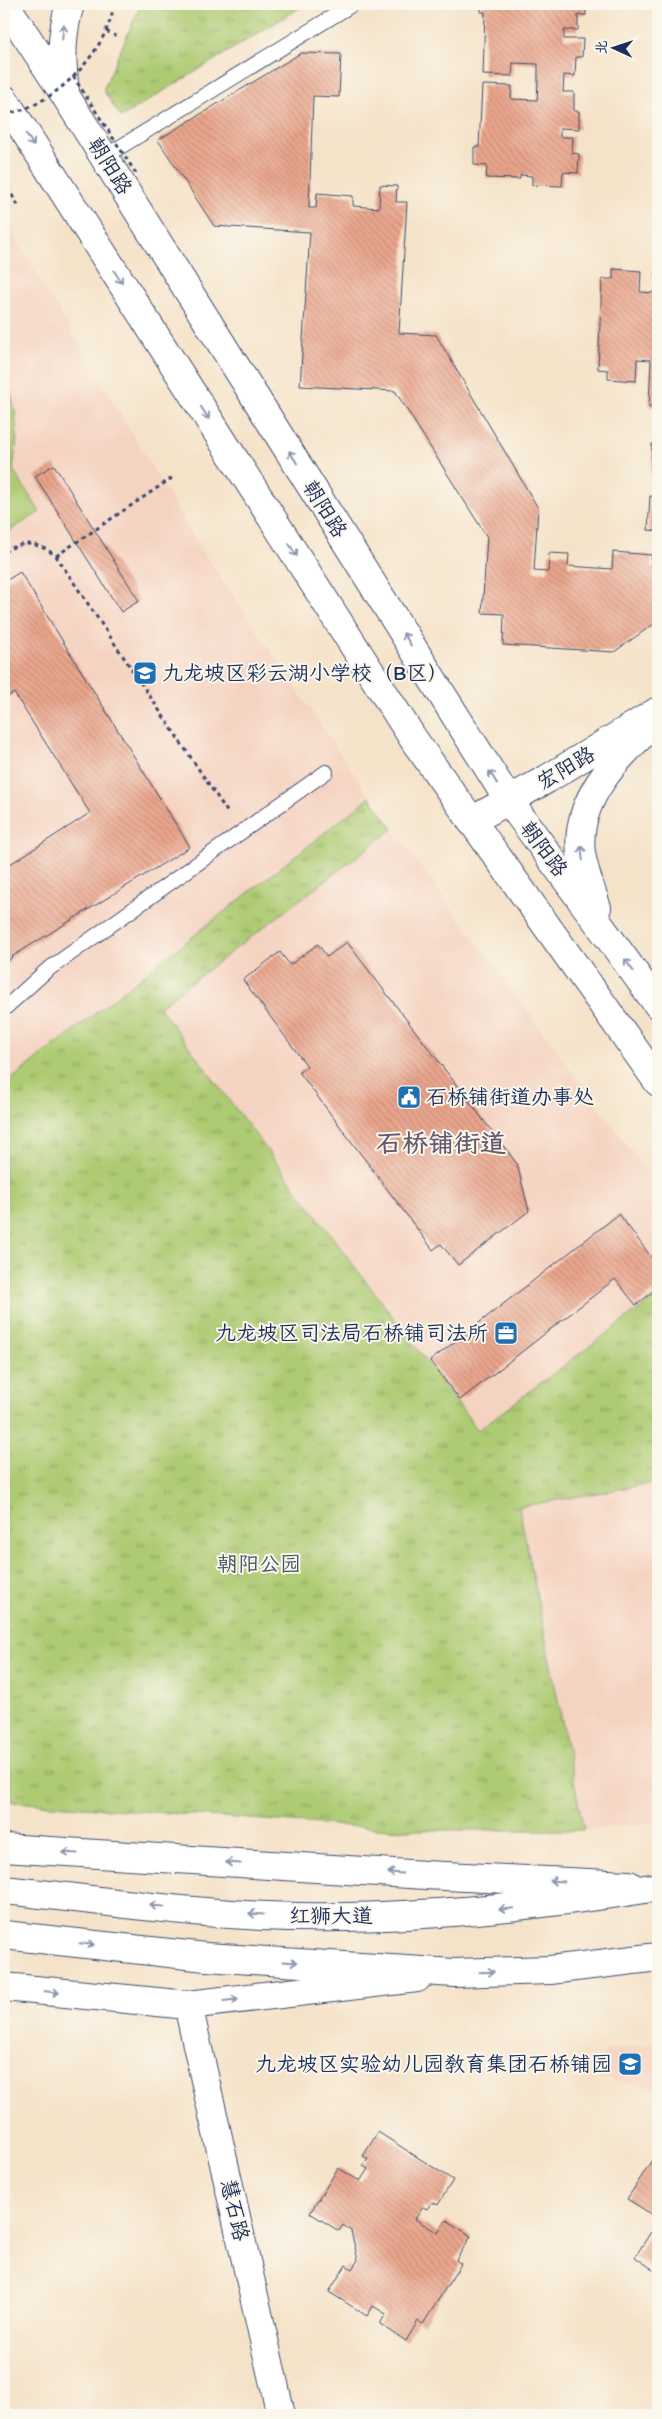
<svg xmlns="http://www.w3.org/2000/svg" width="662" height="2419" font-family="Itim,'LXGW WenKai TC',sans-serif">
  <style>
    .built { fill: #f5d3c1 }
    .green { fill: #adcb72; stroke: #647d68 }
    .park { fill: url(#park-tufts); stroke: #647d68 }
    .building { fill: url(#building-back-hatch) }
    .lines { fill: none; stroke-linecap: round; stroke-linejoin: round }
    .lane-casing { stroke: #3c4a6e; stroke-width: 16 }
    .street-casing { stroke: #3c4a6e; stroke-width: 30 }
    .secondary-casing { stroke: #3c4a6e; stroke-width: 30 }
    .primary-casing { stroke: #3c4a6e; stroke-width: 30 }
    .path { stroke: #3c4a6e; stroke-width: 3; stroke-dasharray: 4 4; stroke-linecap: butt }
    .lane { stroke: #fff; stroke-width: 14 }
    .street { stroke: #fff; stroke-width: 28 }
    .secondary { stroke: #fff; stroke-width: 28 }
    .primary { stroke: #fff; stroke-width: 28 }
    .path-bridge { stroke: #3c4a6e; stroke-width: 3; stroke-dasharray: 4 4; stroke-linecap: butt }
    .oneway { stroke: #8d97ae }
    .labels { text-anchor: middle; stroke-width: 4; stroke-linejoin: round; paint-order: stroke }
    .street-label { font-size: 21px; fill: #1b2f5e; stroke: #fbf7ec }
    .poi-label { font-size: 21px; fill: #1b2f5e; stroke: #fbf7ec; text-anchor: start }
    .park-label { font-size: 21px; fill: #405663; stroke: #fbf7ec }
    .district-label { font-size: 26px; font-weight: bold; fill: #64596e; stroke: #fbf7ec }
  </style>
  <defs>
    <pattern id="park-tufts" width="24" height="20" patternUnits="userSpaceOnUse" patternTransform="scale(1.25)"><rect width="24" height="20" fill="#adcb72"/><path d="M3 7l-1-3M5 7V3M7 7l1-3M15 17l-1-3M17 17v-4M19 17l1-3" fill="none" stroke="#8ca561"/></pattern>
    <pattern id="building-back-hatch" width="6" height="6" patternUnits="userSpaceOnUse" patternTransform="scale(1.25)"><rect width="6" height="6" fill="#eba68c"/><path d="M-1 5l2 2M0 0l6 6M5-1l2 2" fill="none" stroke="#be8876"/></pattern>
  </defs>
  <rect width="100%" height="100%" fill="#fbf7ec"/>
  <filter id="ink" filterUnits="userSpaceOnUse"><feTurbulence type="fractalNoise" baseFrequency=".02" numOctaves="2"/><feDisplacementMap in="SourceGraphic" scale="10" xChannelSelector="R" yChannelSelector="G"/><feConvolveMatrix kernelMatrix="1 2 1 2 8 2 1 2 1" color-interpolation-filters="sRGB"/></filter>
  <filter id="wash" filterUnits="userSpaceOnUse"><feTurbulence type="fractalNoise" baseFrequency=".0096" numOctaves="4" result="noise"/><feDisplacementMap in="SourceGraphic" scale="20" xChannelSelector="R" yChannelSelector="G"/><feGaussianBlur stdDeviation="1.12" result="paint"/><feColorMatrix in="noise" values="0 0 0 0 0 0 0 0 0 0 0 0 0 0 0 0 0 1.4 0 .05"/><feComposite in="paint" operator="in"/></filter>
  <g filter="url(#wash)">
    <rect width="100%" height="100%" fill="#f5e3c9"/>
    <path class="built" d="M4 219 201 549 370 797 4 1085Z
      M393 829 658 1187V1295L478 1430 159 1007Z
      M658 1482V1822L584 1830 519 1507Z
      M658 2042V2088L600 2078 605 2051Z"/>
    <path class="green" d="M4 375 10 389 15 412 17 437 13 470 40 512 4 534Z"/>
    <path class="park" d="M141 4H306L121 117 103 90Z
      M370 797 393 829 159 1007 478 1430 658 1295V1482L519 1507 584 1830H405L12 1802 4 1710V1085Z"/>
    <g id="blocks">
      <path class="building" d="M481 4H586V15H578V30H564V39H583L582 57H576L575 76 564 75 563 92H574V111H579V129L560 128V137H573L572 153 579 154 578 173 563 172 562 186 532 185V176L520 175V179L486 178 487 166 474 165V147H479L482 85 512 86 511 99 537 100 538 82V64L513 63 512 76 483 75 485 12H481Z
        M301 53 341 54 339 97 313 96 309 208H316L317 193 353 196V206L379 208 380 185 397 186 396 202H407L399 333 436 335 538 508 534 571 548 572 549 553 569 554 568 566 612 569 613 552 652 555 651 567H658V621L614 652 503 645 504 614 482 613 487 537 395 391 300 386 310 232 214 226 158 140Z
        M657 255H658V407H649L651 360 637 359 636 381 608 379V370L598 369 602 279H613V269L641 271 640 292 655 293Z
        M652 444H658V479L651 478Z
        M54 465 139 601 121 612 35 476Z
        M650 496 658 497V531L648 530Z
        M20 572 190 847 13 956 4 966V868L90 813 14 693 4 699V582Z
        M347 942 517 1164 529 1211 458 1265 441 1244 433 1250 299 1072 307 1066 243 980 280 952 290 965 318 944 327 957Z
        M619 1214 658 1266V1288L636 1305 615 1279 460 1400 430 1361Z
        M378 2132 453 2180 438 2205 432 2202 427 2209 423 2207 415 2219 438 2233 446 2220 471 2236 456 2260 461 2264 423 2324 418 2321 406 2341 380 2324 386 2314 373 2306 367 2316 329 2292 346 2265 352 2269 358 2260 351 2231 343 2225 339 2231 310 2213 338 2168 360 2181 368 2169 363 2166 368 2159 363 2156Z
        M658 2151V2211L656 2209 653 2215 627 2199Z
        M651 2232 658 2237V2273L635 2257Z"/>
    </g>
  </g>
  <g filter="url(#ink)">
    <use href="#blocks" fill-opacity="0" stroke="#3c4a6e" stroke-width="1"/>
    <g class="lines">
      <g class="lane-casing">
        <path id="lane" d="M104 157 353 4
          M4 1009 46 971 326 772"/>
      </g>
      <g class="street-casing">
        <path id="street" d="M471 821 547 779 658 711"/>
      </g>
      <g class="secondary-casing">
        <path id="secondary" d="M5 4 65 95 509 801 658 1005
          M65 91C61 60 61 34 70 4
          M4 99 414 740 658 1082
          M597 908C591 890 584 872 581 853 574 796 622 754 658 719
          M4 1848 425 1875 629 1885
          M4 1987 188 2005 417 1978
          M188 2005 281 2415"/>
      </g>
      <g class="primary-casing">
        <path id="primary" d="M4 1890C102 1900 202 1916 301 1917 422 1919 540 1906 658 1887
          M4 1935 206 1957 454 1973 550 1970 658 1957"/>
      </g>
      <path class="path" d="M106 31 116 36
        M4 181 19 207
        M4 552C24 540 38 542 56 556L228 813
        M56 556 172 478"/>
      <use href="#lane" class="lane"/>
      <use href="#street" class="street"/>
      <use href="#secondary" class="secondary"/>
      <use href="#primary" class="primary"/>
      <path class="path-bridge" d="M73 76 137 175
        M4 114C53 108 107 53 114 4"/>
    </g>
    <defs><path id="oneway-shaft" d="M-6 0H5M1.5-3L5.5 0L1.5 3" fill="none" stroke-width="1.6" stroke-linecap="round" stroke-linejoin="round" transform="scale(1.25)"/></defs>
    <g class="oneway">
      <use href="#oneway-shaft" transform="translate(63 32) rotate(-84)"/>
      <use href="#oneway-shaft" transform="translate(30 140) rotate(57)"/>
      <use href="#oneway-shaft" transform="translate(118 277) rotate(57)"/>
      <use href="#oneway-shaft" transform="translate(205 413) rotate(57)"/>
      <use href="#oneway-shaft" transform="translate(293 457) rotate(-122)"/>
      <use href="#oneway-shaft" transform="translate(293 550) rotate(57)"/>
      <use href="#oneway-shaft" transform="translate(407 639) rotate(-122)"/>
      <use href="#oneway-shaft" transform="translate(493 777) rotate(-122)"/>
      <use href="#oneway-shaft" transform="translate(582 853) rotate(-96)"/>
      <use href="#oneway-shaft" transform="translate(629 965) rotate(-126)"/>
      <use href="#oneway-shaft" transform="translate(70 1853) rotate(-176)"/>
      <use href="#oneway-shaft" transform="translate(233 1863) rotate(-176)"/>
      <use href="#oneway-shaft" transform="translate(395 1873) rotate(-176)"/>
      <use href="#oneway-shaft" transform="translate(557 1881) rotate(-177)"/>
      <use href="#oneway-shaft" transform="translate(157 1906) rotate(-174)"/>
      <use href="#oneway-shaft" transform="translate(506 1909) rotate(174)"/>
      <use href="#oneway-shaft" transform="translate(256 1914) rotate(-176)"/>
      <use href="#oneway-shaft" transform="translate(87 1944) rotate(6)"/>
      <use href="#oneway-shaft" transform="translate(290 1962) rotate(4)"/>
      <use href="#oneway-shaft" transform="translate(487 1972) rotate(-2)"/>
      <use href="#oneway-shaft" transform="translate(52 1992) rotate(6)"/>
      <use href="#oneway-shaft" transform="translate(231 2000) rotate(-7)"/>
    </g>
  </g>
  <defs>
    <g id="school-square" transform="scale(1.25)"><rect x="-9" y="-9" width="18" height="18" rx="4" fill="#1f6fb2" stroke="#fbf7ec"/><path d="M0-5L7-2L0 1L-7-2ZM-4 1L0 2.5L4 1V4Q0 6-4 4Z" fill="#fff"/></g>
    <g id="civic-square" transform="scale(1.25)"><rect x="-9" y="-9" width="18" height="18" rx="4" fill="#1f6fb2" stroke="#fbf7ec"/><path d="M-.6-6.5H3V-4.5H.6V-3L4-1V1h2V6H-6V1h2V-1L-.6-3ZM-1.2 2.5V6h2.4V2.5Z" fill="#fff"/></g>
    <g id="office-square" transform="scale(1.25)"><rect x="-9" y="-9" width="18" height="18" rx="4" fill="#1f6fb2" stroke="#fbf7ec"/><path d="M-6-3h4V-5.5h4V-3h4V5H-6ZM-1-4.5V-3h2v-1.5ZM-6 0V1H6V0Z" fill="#fff"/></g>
  </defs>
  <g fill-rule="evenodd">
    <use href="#school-square" x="145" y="673"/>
    <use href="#civic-square" x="409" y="1097"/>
    <use href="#office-square" x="506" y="1333"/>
    <use href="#school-square" x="630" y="2064"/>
  </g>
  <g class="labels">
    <g class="street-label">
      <text transform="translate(110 166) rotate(58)" y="7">朝阳路</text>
      <text transform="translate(325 509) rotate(58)" y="7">朝阳路</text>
      <text transform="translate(566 768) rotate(-31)" y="7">宏阳路</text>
      <text transform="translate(544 849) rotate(53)" y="7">朝阳路</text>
      <text x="331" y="1923">红狮大道</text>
      <text transform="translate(235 2210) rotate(77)" y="7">慧石路</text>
    </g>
    <g class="poi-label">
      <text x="162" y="680">九龙坡区彩云湖小学校（B区）</text>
      <text x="426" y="1104">石桥铺街道办事处</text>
      <text x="488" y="1340" text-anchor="end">九龙坡区司法局石桥铺司法所</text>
      <text x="612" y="2071" text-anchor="end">九龙坡区实验幼儿园教育集团石桥铺园</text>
    </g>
    <g class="park-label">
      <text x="259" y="1571">朝阳公园</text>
    </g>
    <g class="district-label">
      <text x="441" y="1152">石桥铺街道</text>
    </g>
  </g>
  <rect width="662" height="2419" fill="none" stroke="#fbf7ec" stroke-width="20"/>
  <g transform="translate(614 48) rotate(273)" stroke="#fbf7ec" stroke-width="4" paint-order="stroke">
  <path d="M0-4L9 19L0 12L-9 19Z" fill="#1b2f5e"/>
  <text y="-8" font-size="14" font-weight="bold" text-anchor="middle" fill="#1b2f5e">北</text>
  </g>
</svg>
